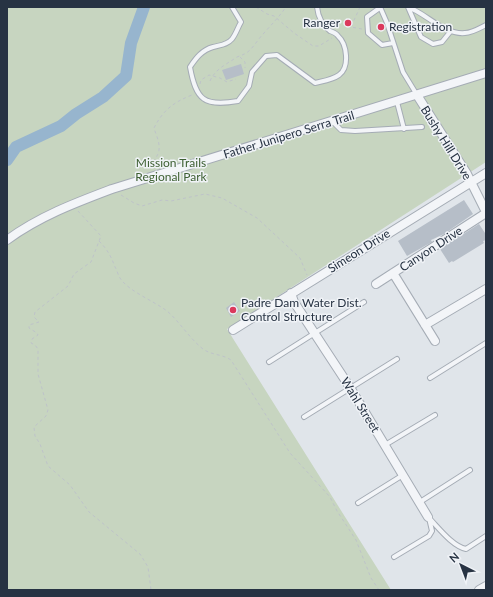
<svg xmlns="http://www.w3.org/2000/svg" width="493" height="597" font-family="Lato,sans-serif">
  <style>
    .green { fill: #c7d5c0 }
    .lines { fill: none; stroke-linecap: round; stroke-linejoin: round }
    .river { stroke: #97b5ce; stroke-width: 12 }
    .building { fill: #b6bec8 }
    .lane-casing { stroke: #a5acb5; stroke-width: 6 }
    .street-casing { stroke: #a5acb5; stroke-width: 10 }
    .path { stroke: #bec3c9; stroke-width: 1; stroke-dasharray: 3 3; stroke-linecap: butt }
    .lane { stroke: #f3f5f8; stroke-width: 4 }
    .street { stroke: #f3f5f8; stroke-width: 8 }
    .poi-dot { fill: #db395c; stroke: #f0f3f7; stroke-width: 1.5 }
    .labels { text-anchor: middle; stroke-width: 3; stroke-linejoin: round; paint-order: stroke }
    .poi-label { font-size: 12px; fill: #273343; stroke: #f0f3f7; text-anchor: start }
    .street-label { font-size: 12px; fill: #273343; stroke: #f0f3f7 }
    .park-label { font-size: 12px; fill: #3e6033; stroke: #f0f3f7 }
  </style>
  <rect width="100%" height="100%" fill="#e0e5ea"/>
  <path class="green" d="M7 7H486V162L227 329 391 590H7Z"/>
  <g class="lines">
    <path class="river" d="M7 160 16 147 61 126 76 114 103 97 126 76 131 43 144 7"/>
  </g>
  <path class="building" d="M383 23 385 29 379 32 377 26Z
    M241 64 244 74 226 80 222 70Z
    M464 200 473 214 444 234 431 240 432 242 423 247 407 256 398 241Z
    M479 224 485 233 486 240 483 241 484 243 453 262 452 261 449 263 440 249Z
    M234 302 240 311 231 317 226 308Z"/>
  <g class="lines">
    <g class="lane-casing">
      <path id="lane" d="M232 7 241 22C238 27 236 34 232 39 227 45 220 45 213 47 202 50 196 58 190 67 196 100 204 107 238 101L249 86 252 72 266 56 277 55 315 83C323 81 332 80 339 75 350 67 347 44 338 36 336 33 333 32 330 31 322 25 318 16 317 7
        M380 7 387 23 403 72 417 95
        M381 7 367 17 368 33 382 45 393 43
        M408 7C427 14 444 35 465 33 472 33 480 28 486 25
        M408 7 421 37 433 44 442 42 450 32
        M397 102 404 129
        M333 122 341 130 355 131 422 127
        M269 362 364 302
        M430 378 486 343
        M304 417 397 359
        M385 445 435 415
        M420 502 470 470
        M358 503 403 475
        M428 517C438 527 452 546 466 549L486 536
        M394 557 429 536 432 531 429 518"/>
    </g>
    <g class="street-casing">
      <path id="street" d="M417 95 467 174 486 212
        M7 240C40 216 75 203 112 189L486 73
        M393 273 435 341
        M376 284 486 213
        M291 293 294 302 351 389 428 517
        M425 325 486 289
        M233 330 486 173
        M479 590 486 586"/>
    </g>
    <path class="path" d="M256 7 267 14 274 16 294 33 313 46H319L332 38
      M360 7 351 27 362 29
      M240 57 245 62V68
      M210 81C215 69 227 64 237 57 242 55 246 54 250 50 255 45 259 38 264 33 272 24 279 17 286 7
      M200 84 201 80 209 75 220 78 227 82 236 79
      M154 168C152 159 158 158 159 150 160 142 156 135 154 128 163 110 174 102 192 95
      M121 195 134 203 142 206 162 200 171 201 205 194 222 198 257 218 300 258 307 275
      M78 211 101 236 91 262 74 274 68 286 35 312 34 317 39 322 29 325V328L37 333 38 335 32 339 31 343 35 345 38 349V374L48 410 46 416 34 427 35 436 40 444 48 466 70 485 89 512 140 554 148 567 151 590
      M99 241C107 249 111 256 115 267 117 270 118 275 120 278 128 291 154 301 167 311 180 322 189 338 203 349 211 355 222 354 231 360L290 453 330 497 337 511 356 540 371 578 379 590"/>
    <use href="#lane" class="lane"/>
    <use href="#street" class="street"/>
  </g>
  <g class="poi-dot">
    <circle cx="348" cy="23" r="4"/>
    <circle cx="381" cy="27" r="4"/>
    <circle cx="233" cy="310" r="4"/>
  </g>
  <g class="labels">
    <g class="poi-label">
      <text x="340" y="27" text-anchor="end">Ranger</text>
      <text x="389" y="31">Registration</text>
      <text x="241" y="307">Padre Dam Water Dist.<tspan x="241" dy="14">Control Structure</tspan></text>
    </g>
    <g class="street-label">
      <text transform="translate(289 135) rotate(-17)" y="4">Father Junipero Serra Trail</text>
      <text transform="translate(446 143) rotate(58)" y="4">Bushy Hill Drive</text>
      <text transform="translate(431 249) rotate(-33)" y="4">Canyon Drive</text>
      <text transform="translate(359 251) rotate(-32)" y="4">Simeon Drive</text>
      <text transform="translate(360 405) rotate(58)" y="4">Wahl Street</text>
    </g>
    <g class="park-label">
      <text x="171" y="167">Mission Trails<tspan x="171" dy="14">Regional Park</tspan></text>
    </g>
  </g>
  <rect width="493" height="597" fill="none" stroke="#273343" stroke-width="16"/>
  <g transform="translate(461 565) rotate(318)" stroke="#f0f3f7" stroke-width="3" paint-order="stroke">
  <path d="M0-3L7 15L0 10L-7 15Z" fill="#273343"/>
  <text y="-6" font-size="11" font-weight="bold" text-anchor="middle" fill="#273343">N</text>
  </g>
</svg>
